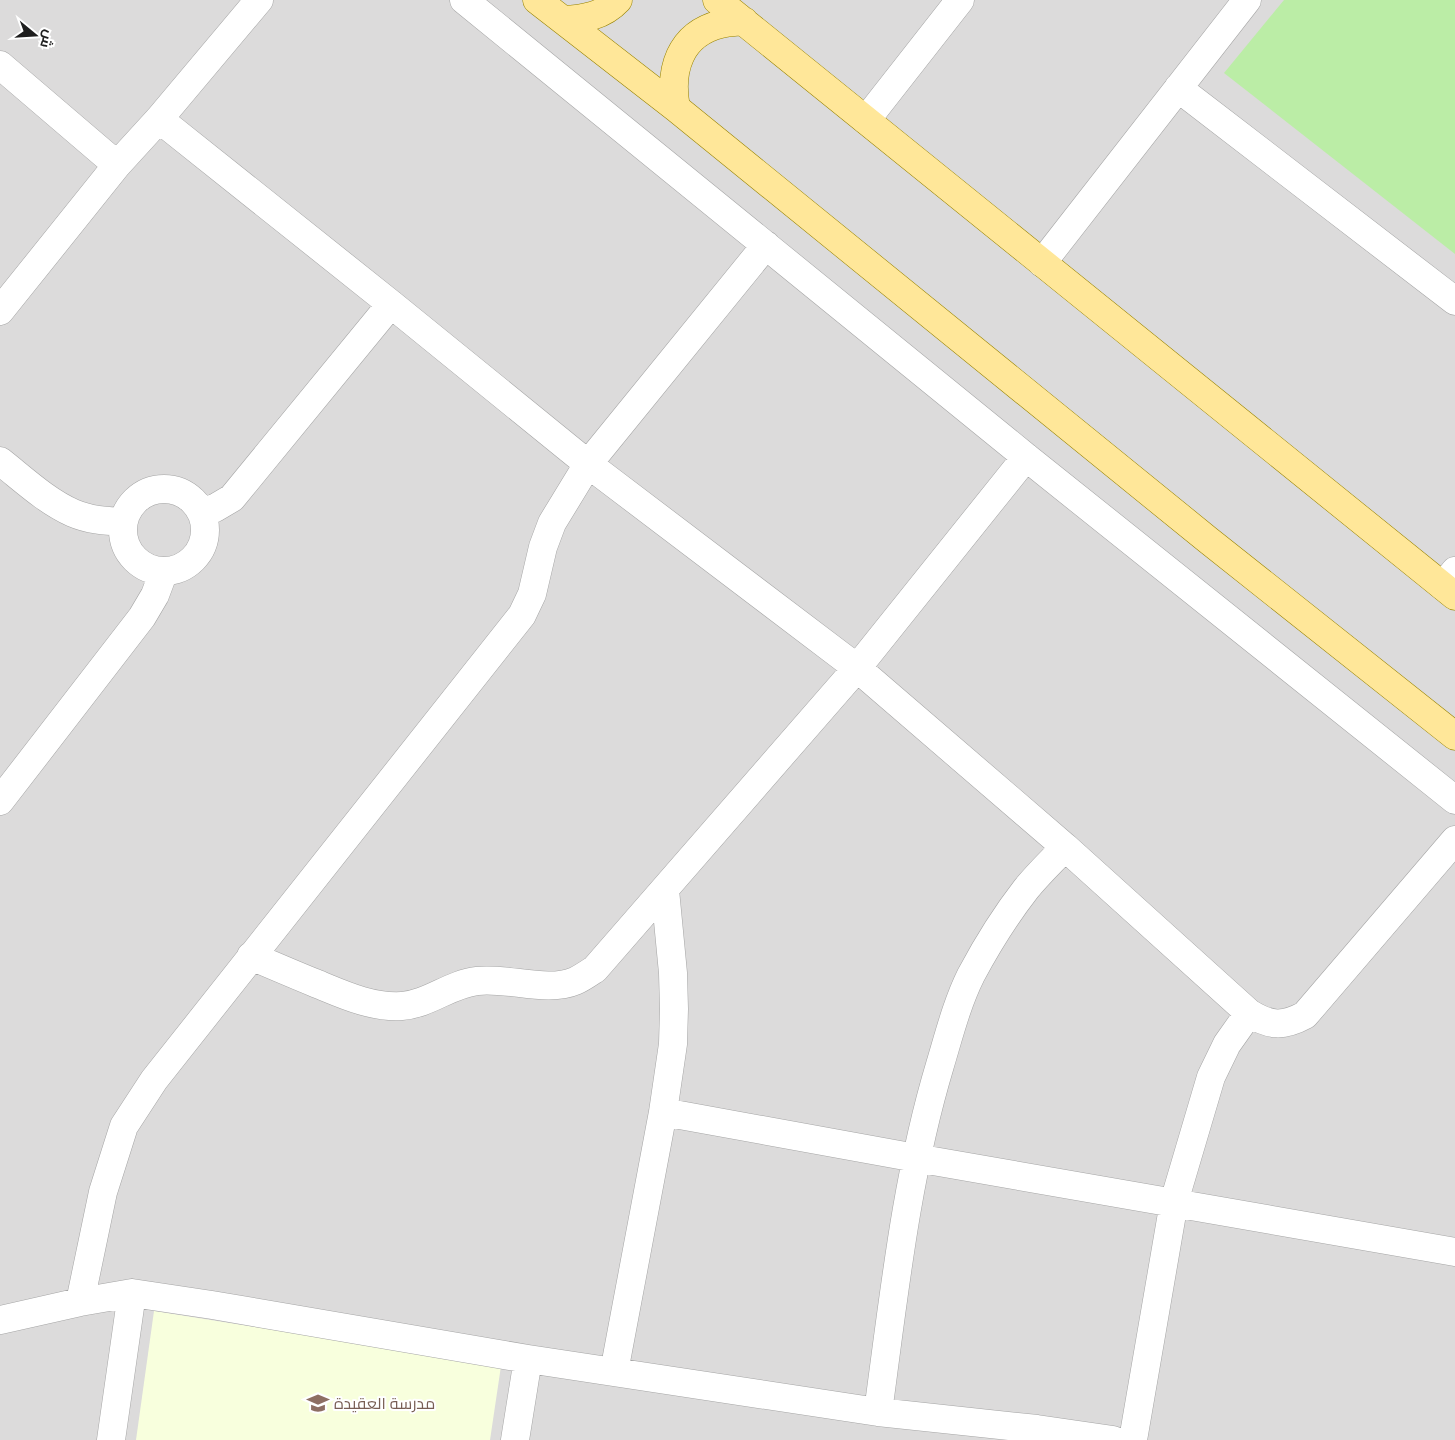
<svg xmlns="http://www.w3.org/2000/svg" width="1455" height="1440" font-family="Roboto,Cairo,sans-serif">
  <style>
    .residential { fill: #dcdbdb }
    .education { fill: #f8ffdd }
    .grass { fill: #bbeda6 }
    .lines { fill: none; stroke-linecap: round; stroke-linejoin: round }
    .minor-casing { stroke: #a5a5a5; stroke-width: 29 }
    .major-casing { stroke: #988300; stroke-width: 29 }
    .minor { stroke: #fff; stroke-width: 28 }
    .major { stroke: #ffe799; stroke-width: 28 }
    .labels { text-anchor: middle; stroke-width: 4; stroke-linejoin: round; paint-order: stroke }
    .education-label { font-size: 16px; fill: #785e54; stroke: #fff; text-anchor: start }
  </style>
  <rect width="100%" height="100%" fill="#f0eee3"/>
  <path class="residential" d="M0 0H1455V1440H0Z"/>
  <path class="education" d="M154 1311 501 1366 490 1440H136Z"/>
  <path class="grass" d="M1284 0H1455V254L1224 73Z"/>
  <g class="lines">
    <g class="minor-casing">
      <path id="minor" d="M464 0 1026 457 1455 800
        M0 65 117 165
        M1178 88 1455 301
        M159 119 391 304 588 464 857 668 1065 847 1249 1013C1270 1026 1283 1027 1305 1015L1455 840
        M866 120 960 0
        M1042 263 1247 0
        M0 311 117 165 159 119 259 0
        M0 461C23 479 46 501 73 513 89 520 106 521 123 522
        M123 530a41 41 0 1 1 82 0a41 41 0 1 1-82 0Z
        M202 512 215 508 232 498 391 304
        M1443 586 1455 571
        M0 801 142 617 155 595 164 571
        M251 956C272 965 293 974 315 983 342 994 371 1008 402 1006 429 1004 450 984 477 981 508 977 547 993 575 981 582 978 589 973 595 969L857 668 1026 457
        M663 1112 916 1158 1455 1252
        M80 1302 103 1192 124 1126 154 1080 522 615 532 594 543 547 552 523 588 464 766 245
        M0 1320 80 1302 132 1293 212 1305 528 1359 878 1412 1037 1429 1113 1440
        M614 1372 663 1112 673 1044 674 1009 673 973 665 890
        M878 1412C894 1295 906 1178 940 1065 949 1035 957 1003 971 975 987 945 1005 916 1026 889 1038 874 1052 861 1065 847
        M111 1440 132 1293
        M515 1440 528 1359
        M1133 1440 1174 1202 1211 1077 1227 1044 1249 1013"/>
    </g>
    <g class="major-casing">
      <path id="major" d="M537 0 676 108 1208 540 1455 736
        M717 0 1455 596
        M563 20C584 19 603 16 618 0
        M676 108C669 71 679 34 721 24 728 22 737 22 744 21"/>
    </g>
    <use href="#minor" class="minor"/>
    <use href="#major" class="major"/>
  </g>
  <defs>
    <g id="school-bare" transform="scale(1.725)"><path d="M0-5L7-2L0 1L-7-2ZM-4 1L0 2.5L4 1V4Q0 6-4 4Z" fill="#8d6e63" stroke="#fff" stroke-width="2.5" paint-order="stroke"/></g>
  </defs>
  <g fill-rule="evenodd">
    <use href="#school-bare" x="318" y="1403"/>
  </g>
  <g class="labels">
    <g class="education-label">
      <text x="334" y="1409">مدرسة العقيدة</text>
    </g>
  </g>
  <g transform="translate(35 35) rotate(108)" stroke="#ffffff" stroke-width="4" paint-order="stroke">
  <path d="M0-4L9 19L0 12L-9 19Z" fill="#1e1e1e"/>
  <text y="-8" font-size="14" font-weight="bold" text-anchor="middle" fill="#1e1e1e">ش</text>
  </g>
</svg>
